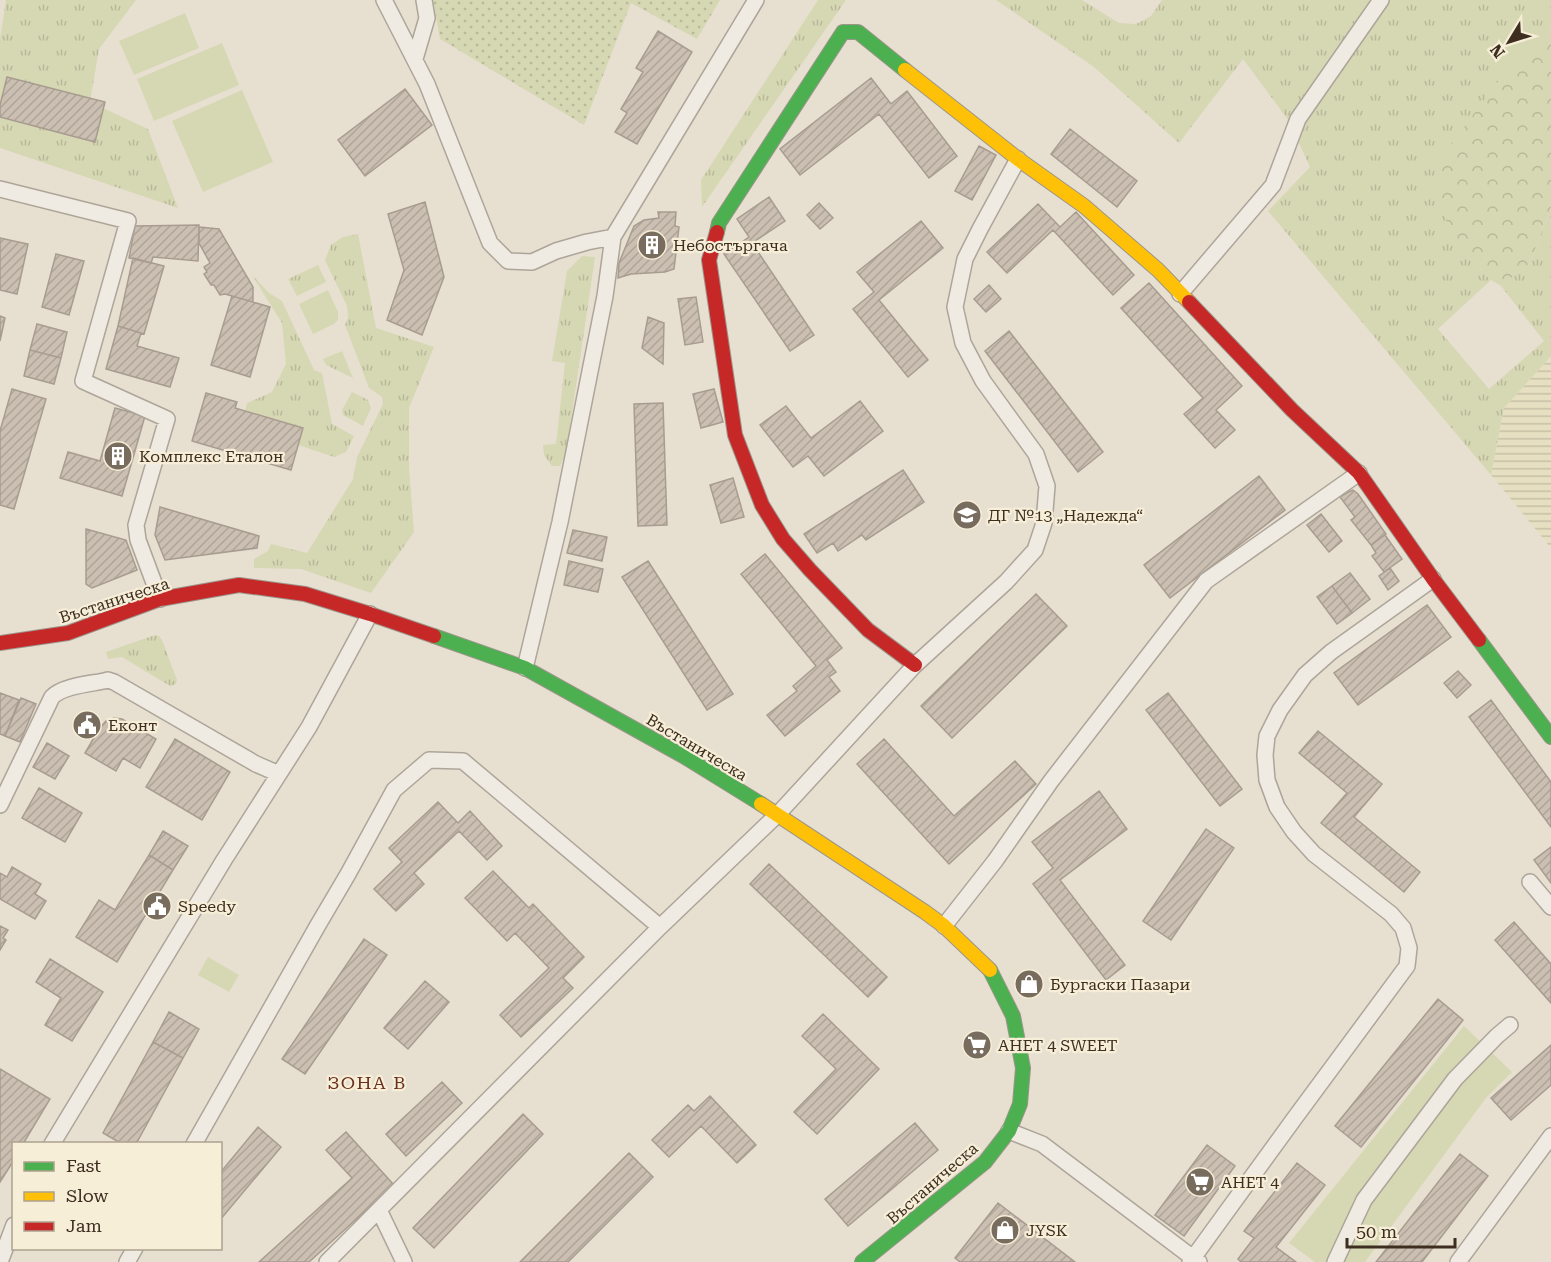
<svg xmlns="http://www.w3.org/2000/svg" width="1551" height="1262" font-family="'Roboto Serif',serif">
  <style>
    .farmland { fill: url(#farmland-rules) }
    .grass { fill: url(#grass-tufts) }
    .forest { fill: url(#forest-crowns) }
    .park { fill: #d6d7b3 }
    .garden { fill: url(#garden-dots) }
    .building { fill: url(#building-hatch); stroke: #a89c90; stroke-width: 1.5 }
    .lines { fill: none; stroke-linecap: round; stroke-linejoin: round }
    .street-casing { stroke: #ada599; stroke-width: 18 }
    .fast-casing { stroke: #9c958a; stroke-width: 16 }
    .slow-casing { stroke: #9c958a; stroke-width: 16 }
    .jam-casing { stroke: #9c958a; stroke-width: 16 }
    .street { stroke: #efebe3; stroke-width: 15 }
    .fast { stroke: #4caf50; stroke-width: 14 }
    .slow { stroke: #ffc107; stroke-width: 14 }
    .jam { stroke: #c62828; stroke-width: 14 }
    .labels { text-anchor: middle; stroke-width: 4.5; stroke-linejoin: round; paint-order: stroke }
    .poi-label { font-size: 16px; fill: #3d2e20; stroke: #f7eed8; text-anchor: start }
    .street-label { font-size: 16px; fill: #3d2e20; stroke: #f7eed8 }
    .neighbourhood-label { font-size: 18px; letter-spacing: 1.5px; fill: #6b2e1e; stroke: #f7eed8 }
  </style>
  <defs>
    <pattern id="farmland-rules" width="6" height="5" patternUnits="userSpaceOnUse" patternTransform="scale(1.5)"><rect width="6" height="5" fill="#e6dfc2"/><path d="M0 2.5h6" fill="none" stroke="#c6c0a6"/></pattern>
    <pattern id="grass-tufts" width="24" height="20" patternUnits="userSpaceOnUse" patternTransform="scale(1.5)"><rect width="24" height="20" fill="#d6d7b3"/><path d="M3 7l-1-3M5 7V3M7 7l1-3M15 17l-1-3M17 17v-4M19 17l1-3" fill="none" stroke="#b9b99a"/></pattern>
    <pattern id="forest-crowns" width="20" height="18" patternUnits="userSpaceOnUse" patternTransform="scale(1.5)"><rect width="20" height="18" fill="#d6d7b3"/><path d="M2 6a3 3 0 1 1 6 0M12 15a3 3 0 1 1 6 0" fill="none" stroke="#b9b99a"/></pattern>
    <pattern id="garden-dots" width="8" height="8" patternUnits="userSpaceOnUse" patternTransform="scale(1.5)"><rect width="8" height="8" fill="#d6d7b3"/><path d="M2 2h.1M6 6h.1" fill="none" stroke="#b9b99a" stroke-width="1.8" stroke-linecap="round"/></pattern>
    <pattern id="building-hatch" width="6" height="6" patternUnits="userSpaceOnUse" patternTransform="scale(1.5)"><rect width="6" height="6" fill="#cbbfb2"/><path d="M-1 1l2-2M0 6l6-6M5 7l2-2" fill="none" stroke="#afa499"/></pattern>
  </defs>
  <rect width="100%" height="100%" fill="#e7e0d1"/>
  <path class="farmland" d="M1551 356V548L1491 475 1504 408Z"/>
  <path class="grass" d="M6 0H136L99 49 90 102 148 129 178 208 0 148V39Z
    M818 0H846L702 207 701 180Z
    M996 0H1082L1119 23 1136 24 1151 16 1162 0H1551V30L1496 84 1450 239 1491 280 1438 329 1489 389 1544 341 1501 286 1530 263 1551 207V356L1504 408 1491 475 1268 211 1310 167 1289 121 1243 59 1179 143 1094 67Z
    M358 234 376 328 434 347 409 408V467L414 532 371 593 301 569 254 568V559L268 551 271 544 307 553 353 479 357 457 383 404 382 397 369 388 345 325 348 317 347 306 325 260 331 245 343 237Z
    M582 256 595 257 566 453 560 466H552L544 455 543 445 556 444 565 363 552 361 567 271Z
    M318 265 326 282 297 296 288 279Z
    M252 275 269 293 282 301 314 370 322 373 332 424 354 436 346 452 334 457 298 445 303 428 245 411 247 403 272 392 286 364 282 323Z
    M342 351 353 378 326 365 323 359Z
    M352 392 368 400 371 408 363 426 343 415 342 410Z
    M155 635 159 636 162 640 177 680 176 684 170 686 122 657 108 659 106 652Z"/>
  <path class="forest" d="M1551 30V207L1530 263 1501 286 1491 280 1450 239 1435 166 1496 84Z"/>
  <path class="park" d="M185 13 199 48 134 75 119 41Z
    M222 43 239 85 154 121 137 79Z
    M242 90 273 162 203 192 172 121Z
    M328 290 338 312V320L334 324 313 334 299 304Z
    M208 957 239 975 229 992 198 975Z
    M1464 1026 1512 1072 1486 1098 1365 1262H1315L1289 1243Z"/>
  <path class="garden" d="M433 0H720L697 39 631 3 584 125 440 39Z"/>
  <path class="building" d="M658 31 692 52 637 144 615 132 627 113 621 109 643 72 636 68Z
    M7 77 105 102 95 142 0 117V105Z
    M871 78 891 104 907 91 957 156 929 178 879 114 800 175 780 149Z
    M405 89 432 125 365 176 338 140Z
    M1070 129 1137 181 1117 207 1051 154Z
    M979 146 996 155 972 200 955 191Z
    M769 197 785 221 752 243 814 335 790 351 724 254 749 237 737 219Z
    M425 202 444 277 422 335 387 320 404 270 388 214Z
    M819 203 833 218 820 229 807 215Z
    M1038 204 1060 227 1076 212 1134 275 1113 295 1053 230 1007 273 987 252Z
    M658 212H676L675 226 679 227 674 269 665 272 631 274 618 278 619 263 634 226 644 220 659 218Z
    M921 221 943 248 879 300 928 360 908 377 853 309 874 292 857 272Z
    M199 225 198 261 153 257 151 263 129 258 135 226Z
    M199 227 219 229 253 287V302L225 294 220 295 214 285H211L204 274 207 272 204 267 210 263 199 243Z
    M0 238 28 244 17 294 0 290Z
    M56 254 84 261 69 315 42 307Z
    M133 258 164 266 144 334 118 326Z
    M1149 283 1242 386 1216 410 1235 430 1215 448 1184 414 1203 398 1121 308Z
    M989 285 1001 299 986 312 974 299Z
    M232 296 270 307 250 377 211 365Z
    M696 297 703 342 685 345 678 299Z
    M0 316 5 318 0 341Z
    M648 317 664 323 663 364 642 348Z
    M37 324 67 332 61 358 30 350Z
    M118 326 141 333 137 346 179 358 170 387 106 369Z
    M1009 331 1103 452 1078 472 985 351Z
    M30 350 61 358 54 384 24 376Z
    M12 389 46 399 14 509 0 505V431Z
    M714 389 723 422 701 428 693 394Z
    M206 393 237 402 235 408 303 428 291 470 192 441Z
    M860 401 883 431 824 476 808 456 793 467 760 425 786 406 811 438Z
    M663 403 667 525 638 526 634 404Z
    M115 408 145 416 122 496 60 478 68 452 100 461Z
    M903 470 924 502 866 540 862 535 838 551 833 543 817 553 804 534Z
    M1259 476 1285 510 1170 598 1144 565Z
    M733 478 744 517 721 523 710 485Z
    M1353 490 1358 494 1386 534 1371 545 1351 520 1355 517 1340 497 1348 492Z
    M160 507 259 536 257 548 165 560 155 535Z
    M1321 514 1342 541 1329 552 1307 525Z
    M86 529 126 540 137 570 92 588 86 584Z
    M573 530 607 537 602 561 567 553Z
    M1385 535 1402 559 1384 572 1372 556 1376 553 1371 545Z
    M765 554 842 648 827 660 836 672 829 677 840 691 785 736 767 715 797 691 793 686 816 666 741 574Z
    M569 561 603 569 598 592 564 585Z
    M648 561 733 694 707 710 622 577Z
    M1390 568 1399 581 1388 590 1379 576Z
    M1350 573 1370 599 1352 613 1332 586Z
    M1332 586 1352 613 1337 624 1317 597Z
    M1036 594 1067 626 952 738 921 706Z
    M1427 605 1451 637 1358 705 1334 673Z
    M1458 671 1471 685 1457 698 1444 683Z
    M0 693 19 700 5 736 0 734Z
    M1168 693 1242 789 1220 806 1146 710Z
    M21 698 36 704 20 742 5 736Z
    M1491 700 1551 782V827L1469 717Z
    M114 718 122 719 156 739 140 768 123 758 116 771 85 753 99 729 106 721Z
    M1318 731 1382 784 1354 817 1420 872 1404 892 1321 823 1347 793 1299 753Z
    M175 739 230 772 202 820 146 787Z
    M884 739 954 816 1015 761 1036 784 949 864 857 764Z
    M47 743 69 756 55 779 33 767Z
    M39 788 82 813 65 842 22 818Z
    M1099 791 1127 829 1060 880 1125 965 1106 980 1033 884 1053 868 1032 842Z
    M438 802 458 823 470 811 502 846 487 860 459 831 414 873 424 884 396 911 374 889 402 862 389 848Z
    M1206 829 1234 848 1171 940 1143 921Z
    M163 831 188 846 173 870 149 855Z
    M1551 847V883L1534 860Z
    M149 855 173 870 117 962 76 937 99 900 115 910Z
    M769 864 887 977 868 997 750 884Z
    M12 867 41 884 35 894 46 901 35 919 0 899V873L7 877Z
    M493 871 529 908 533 904 584 957 563 978 573 988 521 1037 500 1015 549 968 515 933 507 941 465 898Z
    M1514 922 1551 964V1003L1495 940Z
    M0 926 8 930 3 938 6 940 0 950Z
    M364 939 387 955 305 1074 282 1059Z
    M50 959 103 992 72 1041 45 1025 61 998 36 982Z
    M425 981 449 1002 408 1049 384 1028Z
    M1438 999 1463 1020 1361 1147 1335 1126Z
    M169 1012 199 1029 183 1058 153 1042Z
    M823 1014 879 1069 817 1134 794 1112 836 1069 802 1036Z
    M153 1042 183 1058 136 1144H122L103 1133Z
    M1551 1045V1085L1511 1120 1491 1098Z
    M0 1069 50 1099 23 1144H14V1160L0 1182Z
    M442 1082 462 1103 406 1156 386 1134Z
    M710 1096 756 1145 737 1163 701 1126 669 1157 652 1140 688 1105 694 1111Z
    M523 1114 543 1134 434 1248 413 1228Z
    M915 1123 938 1150 848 1226 825 1199Z
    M258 1127 281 1147 220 1220V1173Z
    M346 1132 394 1185 309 1262H259L352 1178 326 1150Z
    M1207 1145 1235 1166 1184 1236 1155 1215Z
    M629 1153 653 1177 568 1262H520Z
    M1460 1154 1488 1176 1422 1262H1376Z
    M1297 1163 1325 1185 1276 1247 1296 1262H1241L1238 1259 1254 1238 1244 1231Z
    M998 1203 1075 1262H960L955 1258Z"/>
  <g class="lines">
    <g class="street-casing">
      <path id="street" d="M384 0 427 84 490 243 508 261 532 262 556 251 587 242 613 237
        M415 59 427 18 424 0
        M0 189 128 221 83 381 167 419 136 525 138 540 160 599
        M1180 294 1273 185 1298 119 1381 0
        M525 668 560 522 605 296 613 237 756 0
        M0 805 52 697C63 686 89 684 104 681L108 680 114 682 256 764 279 774
        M1530 882 1551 907
        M944 926 995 861 1051 781 1206 581 1359 473
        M1009 1131 1042 1144 1193 1258 1190 1262
        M52 1144 224 860 309 727 370 614
        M194 1144 318 925 348 874 394 790 429 760 463 761 660 927
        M379 1210 404 1262
        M0 1262 14 1225
        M127 1262 135 1248
        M327 1262 660 927 778 814 915 665 1006 582 1035 550 1044 523 1047 486 1036 454 983 381 963 343 955 307 965 259 980 229 1018 159
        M1199 1262 1193 1258 1294 1119 1407 966 1409 948 1403 928 1391 914 1314 854 1294 832 1277 807 1267 780 1265 755 1267 736 1280 710 1305 675 1331 652 1433 579
        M1335 1262 1364 1200 1455 1079 1497 1036 1510 1025
        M1458 1262 1551 1136"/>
    </g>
    <g class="fast-casing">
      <path id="fast" d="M717 232 719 223 843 32H858L905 70
        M434 636 525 668 685 757 761 804
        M1479 640 1551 737
        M862 1262 985 1162 1009 1131 1020 1104 1023 1068 1013 1016 990 970"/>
    </g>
    <g class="slow-casing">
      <path id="slow" d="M905 70 1018 159 1084 206 1158 270 1189 302
        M761 804 925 912 944 926 990 970"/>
    </g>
    <g class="jam-casing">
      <path id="jam" d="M717 232 709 260 735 435 762 505 783 539 810 570 868 630 915 665
        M1189 302 1292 410 1359 473 1433 579 1479 640
        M0 643 68 633 160 599 239 585 305 594 370 614 434 636"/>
    </g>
    <use href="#street" class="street"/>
    <use href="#fast" class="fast"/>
    <use href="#slow" class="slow"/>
    <use href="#jam" class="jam"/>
  </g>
  <defs>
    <g id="building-disc" transform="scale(1.5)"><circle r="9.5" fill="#786c5e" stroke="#f7eed8"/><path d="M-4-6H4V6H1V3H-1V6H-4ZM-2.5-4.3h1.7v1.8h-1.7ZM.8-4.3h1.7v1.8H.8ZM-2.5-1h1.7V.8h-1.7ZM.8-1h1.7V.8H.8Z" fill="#fff"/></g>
    <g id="school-disc" transform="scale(1.5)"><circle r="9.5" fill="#786c5e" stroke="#f7eed8"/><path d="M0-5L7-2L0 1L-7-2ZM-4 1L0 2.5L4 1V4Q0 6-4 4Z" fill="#fff"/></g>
    <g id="civic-disc" transform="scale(1.5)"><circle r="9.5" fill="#786c5e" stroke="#f7eed8"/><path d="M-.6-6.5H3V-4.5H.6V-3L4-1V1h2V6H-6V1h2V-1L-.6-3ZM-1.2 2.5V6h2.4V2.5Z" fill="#fff"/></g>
    <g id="shop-disc" transform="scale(1.5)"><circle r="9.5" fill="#786c5e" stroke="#f7eed8"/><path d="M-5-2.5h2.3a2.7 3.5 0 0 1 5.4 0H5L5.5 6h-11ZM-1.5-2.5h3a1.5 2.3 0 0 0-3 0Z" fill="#fff"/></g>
    <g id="supermarket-disc" transform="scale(1.5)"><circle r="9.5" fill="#786c5e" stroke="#f7eed8"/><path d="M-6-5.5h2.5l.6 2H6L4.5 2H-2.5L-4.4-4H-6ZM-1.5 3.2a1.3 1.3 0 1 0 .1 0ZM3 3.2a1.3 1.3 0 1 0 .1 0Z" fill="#fff"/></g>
  </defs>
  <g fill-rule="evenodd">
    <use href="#building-disc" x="652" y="245"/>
    <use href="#building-disc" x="118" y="456"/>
    <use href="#school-disc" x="967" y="515"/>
    <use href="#civic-disc" x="87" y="725"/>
    <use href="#civic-disc" x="157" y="906"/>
    <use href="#shop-disc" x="1029" y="984"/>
    <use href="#supermarket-disc" x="977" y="1045"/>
    <use href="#supermarket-disc" x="1200" y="1182"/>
    <use href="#shop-disc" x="1005" y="1230"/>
  </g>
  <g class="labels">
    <g class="poi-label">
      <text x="673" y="251">Небостъргача</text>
      <text x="139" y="462">Комплекс Еталон</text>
      <text x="988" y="521">ДГ №13 „Надежда“</text>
      <text x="108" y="731">Еконт</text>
      <text x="178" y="912">Speedy</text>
      <text x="1050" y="990">Бургаски Пазари</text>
      <text x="998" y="1051">АНЕТ 4 SWEET</text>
      <text x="1221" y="1188">АНЕТ 4</text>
      <text x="1026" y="1236">JYSK</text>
    </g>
    <g class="street-label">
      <text transform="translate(114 600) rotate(-18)" y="6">Въстаническа</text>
      <text transform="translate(697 747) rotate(31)" y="6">Въстаническа</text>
      <text transform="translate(932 1183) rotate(-41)" y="6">Въстаническа</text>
    </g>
    <g class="neighbourhood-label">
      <text x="367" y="1089">ЗОНА В</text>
    </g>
  </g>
  <rect x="12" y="1142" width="210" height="108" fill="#f7eed8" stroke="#ada18e" stroke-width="1.5"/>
  <rect x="24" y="1162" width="30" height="9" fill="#4caf50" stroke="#ada18e" stroke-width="1.5"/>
  <text x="66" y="1172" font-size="18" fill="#3d2e20">Fast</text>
  <rect x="24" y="1192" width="30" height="9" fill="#ffc107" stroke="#ada18e" stroke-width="1.5"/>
  <text x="66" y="1202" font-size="18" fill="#3d2e20">Slow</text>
  <rect x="24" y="1222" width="30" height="9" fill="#c62828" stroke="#ada18e" stroke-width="1.5"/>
  <text x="66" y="1232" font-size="18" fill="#3d2e20">Jam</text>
  <g transform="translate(1509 42) rotate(232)" stroke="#f7eed8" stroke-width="4.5" paint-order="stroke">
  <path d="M0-4.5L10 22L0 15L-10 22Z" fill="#3d2e20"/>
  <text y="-9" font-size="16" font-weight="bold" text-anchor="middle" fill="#3d2e20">N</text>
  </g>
  <path d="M1347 1238v9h108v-9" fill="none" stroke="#3d2e20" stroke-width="3"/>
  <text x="1356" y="1238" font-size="18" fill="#3d2e20" stroke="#f7eed8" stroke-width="4.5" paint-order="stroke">50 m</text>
</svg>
